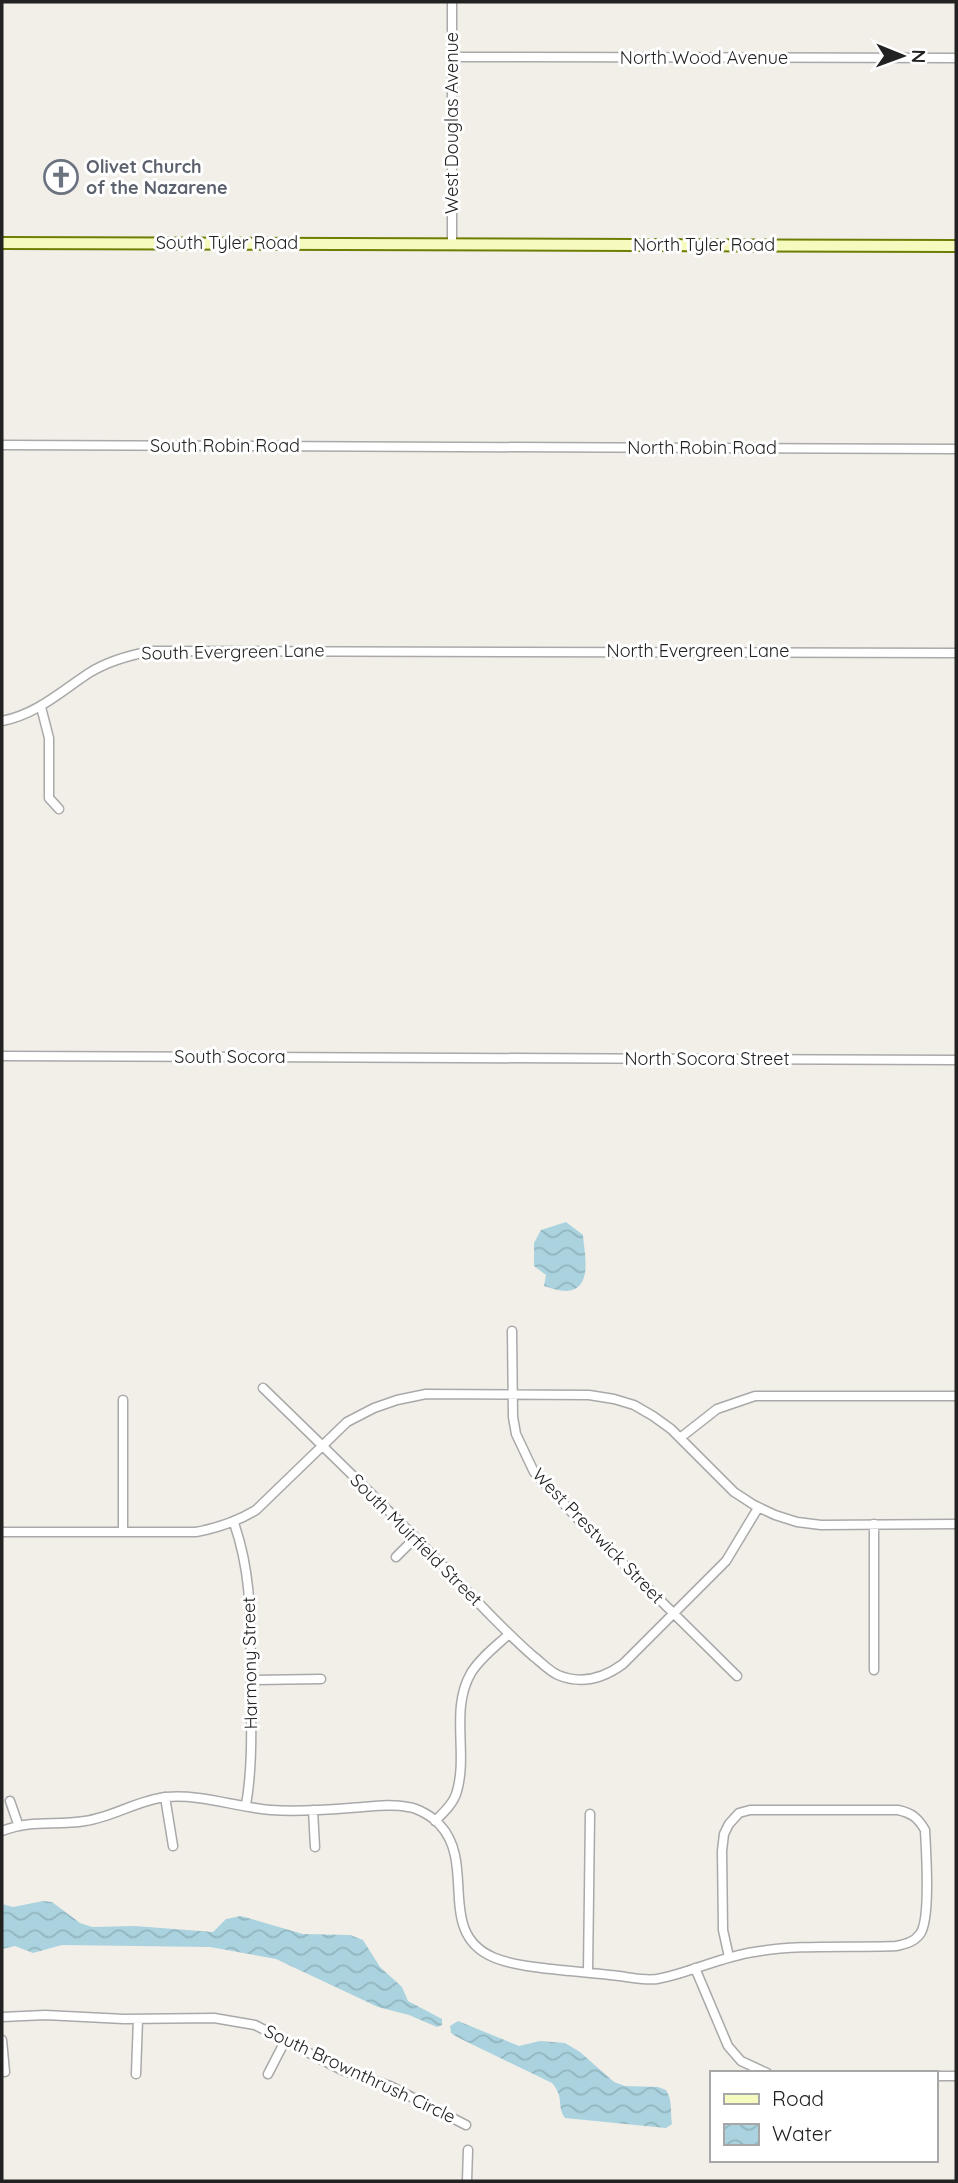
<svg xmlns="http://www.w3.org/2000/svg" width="958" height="2183" font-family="Quicksand,sans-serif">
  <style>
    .water { fill: url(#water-waves) }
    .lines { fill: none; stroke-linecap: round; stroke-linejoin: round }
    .minor-casing { stroke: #a9a9a9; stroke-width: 11 }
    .secondary-casing { stroke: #707d05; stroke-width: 14 }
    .minor { stroke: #fff; stroke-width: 8 }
    .secondary { stroke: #f7fabf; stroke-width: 10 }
    .labels { text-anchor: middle; stroke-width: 6; stroke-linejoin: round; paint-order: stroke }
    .street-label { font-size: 18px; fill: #222; stroke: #fff }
    .worship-label { font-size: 18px; font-weight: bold; fill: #5b616d; stroke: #fff; text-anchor: start }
  </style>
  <defs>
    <pattern id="water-waves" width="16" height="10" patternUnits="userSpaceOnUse" patternTransform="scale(1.75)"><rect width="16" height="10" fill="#aad3df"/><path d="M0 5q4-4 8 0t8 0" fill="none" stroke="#92b5bf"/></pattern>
  </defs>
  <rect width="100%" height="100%" fill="#f2efe9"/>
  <path class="water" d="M566 1222 583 1235C584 1252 594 1290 566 1291 559 1291 551 1288 544 1286L546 1275 534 1266V1243L541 1230Z
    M43 1901 52 1902 80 1923 92 1927 135 1926 213 1932 226 1919 241 1916 303 1934 350 1935 363 1940 380 1967 402 1987 408 2001 442 2019V2025L437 2027 409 2015 378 2007 276 1959 210 1947 62 1945 33 1953 15 1946 2 1949V1904L13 1907Z
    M458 2021 519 2046 540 2041 565 2043 580 2052 614 2082 625 2086 658 2087 666 2090C673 2101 670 2112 672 2124L666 2128 565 2118C556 2105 565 2098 552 2083L457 2037 451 2033 450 2026Z"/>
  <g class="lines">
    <g class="minor-casing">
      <path id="minor" d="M452 2V244
        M452 57 956 58
        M2 445 956 449
        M41 707 49 738V798L59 809
        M2 721C37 714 60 692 89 673 108 661 130 655 152 651L956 653
        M2 1056 956 1060
        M512 1331 513 1417 516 1434 534 1472 579 1520 737 1676
        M263 1388C326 1449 389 1510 450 1573 477 1601 503 1630 533 1656 541 1662 549 1671 558 1675 582 1685 604 1678 623 1664L726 1561 758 1508
        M680 1438 717 1409 755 1396H956
        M234 1523C253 1578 250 1625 251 1682 251 1723 253 1765 246 1805
        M2 1532H196C218 1528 236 1522 256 1510L347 1422 374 1408 397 1400 426 1394 589 1395 614 1399 634 1405 653 1416 671 1429 734 1492 754 1505 775 1515 797 1522 821 1525 956 1524
        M123 1532V1400
        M396 1557 415 1538
        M874 1670V1524
        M251 1680 321 1679
        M165 1797 173 1846
        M10 1801 18 1824
        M313 1810 315 1847
        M435 1821C444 1812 454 1803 457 1791 468 1753 450 1709 471 1673 480 1658 496 1646 508 1635
        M2 1831C32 1819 55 1826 85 1821 113 1817 138 1800 166 1797 202 1794 235 1807 271 1810 297 1812 324 1810 350 1808 369 1807 389 1803 408 1807 418 1808 433 1817 440 1825 477 1865 435 1934 495 1958 523 1969 578 1971 610 1975 625 1976 642 1981 657 1979 690 1973 720 1957 754 1952 800 1944 849 1948 896 1946 906 1944 914 1942 920 1934 931 1919 926 1851 925 1830 918 1818 912 1813 898 1810H750L739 1813 729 1824 724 1834 722 1851 723 1930 729 1957
        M695 1968 728 2046 741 2061 767 2073
        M588 1972 590 1814
        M2 2017 45 2015 124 2019 214 2018 255 2025 342 2070 390 2086 466 2125
        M2 2040 5 2072
        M136 2074 138 2019
        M268 2074 285 2041
        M935 2076H956
        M467 2181 468 2150"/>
    </g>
    <g class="secondary-casing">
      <path id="secondary" d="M2 243 956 246"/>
    </g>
    <use href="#minor" class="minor"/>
    <use href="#secondary" class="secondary"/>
  </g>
  <defs>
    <g id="church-ring" transform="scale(1.75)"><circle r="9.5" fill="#fff" stroke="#6b7280" stroke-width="1.5"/><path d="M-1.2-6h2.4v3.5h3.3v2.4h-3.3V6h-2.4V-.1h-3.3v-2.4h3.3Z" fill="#6b7280"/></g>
  </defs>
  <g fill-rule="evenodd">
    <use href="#church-ring" x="61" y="177"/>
  </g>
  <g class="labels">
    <g class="street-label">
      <text x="704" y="64">North Wood Avenue</text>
      <text transform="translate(452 123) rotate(-90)" y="6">West Douglas Avenue</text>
      <text x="227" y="249">South Tyler Road</text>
      <text x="704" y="251">North Tyler Road</text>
      <text x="225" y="452">South Robin Road</text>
      <text x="702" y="454">North Robin Road</text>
      <text x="698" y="657">North Evergreen Lane</text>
      <text transform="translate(233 652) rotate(-1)" y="6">South Evergreen Lane</text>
      <text x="230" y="1063">South Socora</text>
      <text x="707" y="1065">North Socora Street</text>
      <text transform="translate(598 1536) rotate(46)" y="6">West Prestwick Street</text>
      <text transform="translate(416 1540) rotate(45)" y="6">South Muirfield Street</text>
      <text transform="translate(250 1663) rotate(-91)" y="6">Harmony Street</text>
      <text transform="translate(360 2074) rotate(25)" y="6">South Brownthrush Circle</text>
    </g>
    <g class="worship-label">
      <text x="86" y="173">Olivet Church<tspan x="86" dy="21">of the Nazarene</tspan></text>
    </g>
  </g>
  <rect width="958" height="2183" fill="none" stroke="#222222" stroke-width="7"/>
  <rect x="710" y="2071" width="228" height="91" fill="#ffffff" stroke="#a7a7a7" stroke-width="2"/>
  <rect x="724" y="2094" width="35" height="10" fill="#f7fabf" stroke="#a7a7a7" stroke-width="2"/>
  <text x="772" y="2106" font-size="21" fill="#222222">Road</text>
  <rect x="724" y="2124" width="35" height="21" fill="url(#water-waves)" stroke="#a7a7a7" stroke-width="2"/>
  <text x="772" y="2141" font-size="21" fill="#222222">Water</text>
  <g transform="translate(902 56) rotate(91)" stroke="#ffffff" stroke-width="5" paint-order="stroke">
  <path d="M0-5L12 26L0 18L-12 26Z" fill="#222222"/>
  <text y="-10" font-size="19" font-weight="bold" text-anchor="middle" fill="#222222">N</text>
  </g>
</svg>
